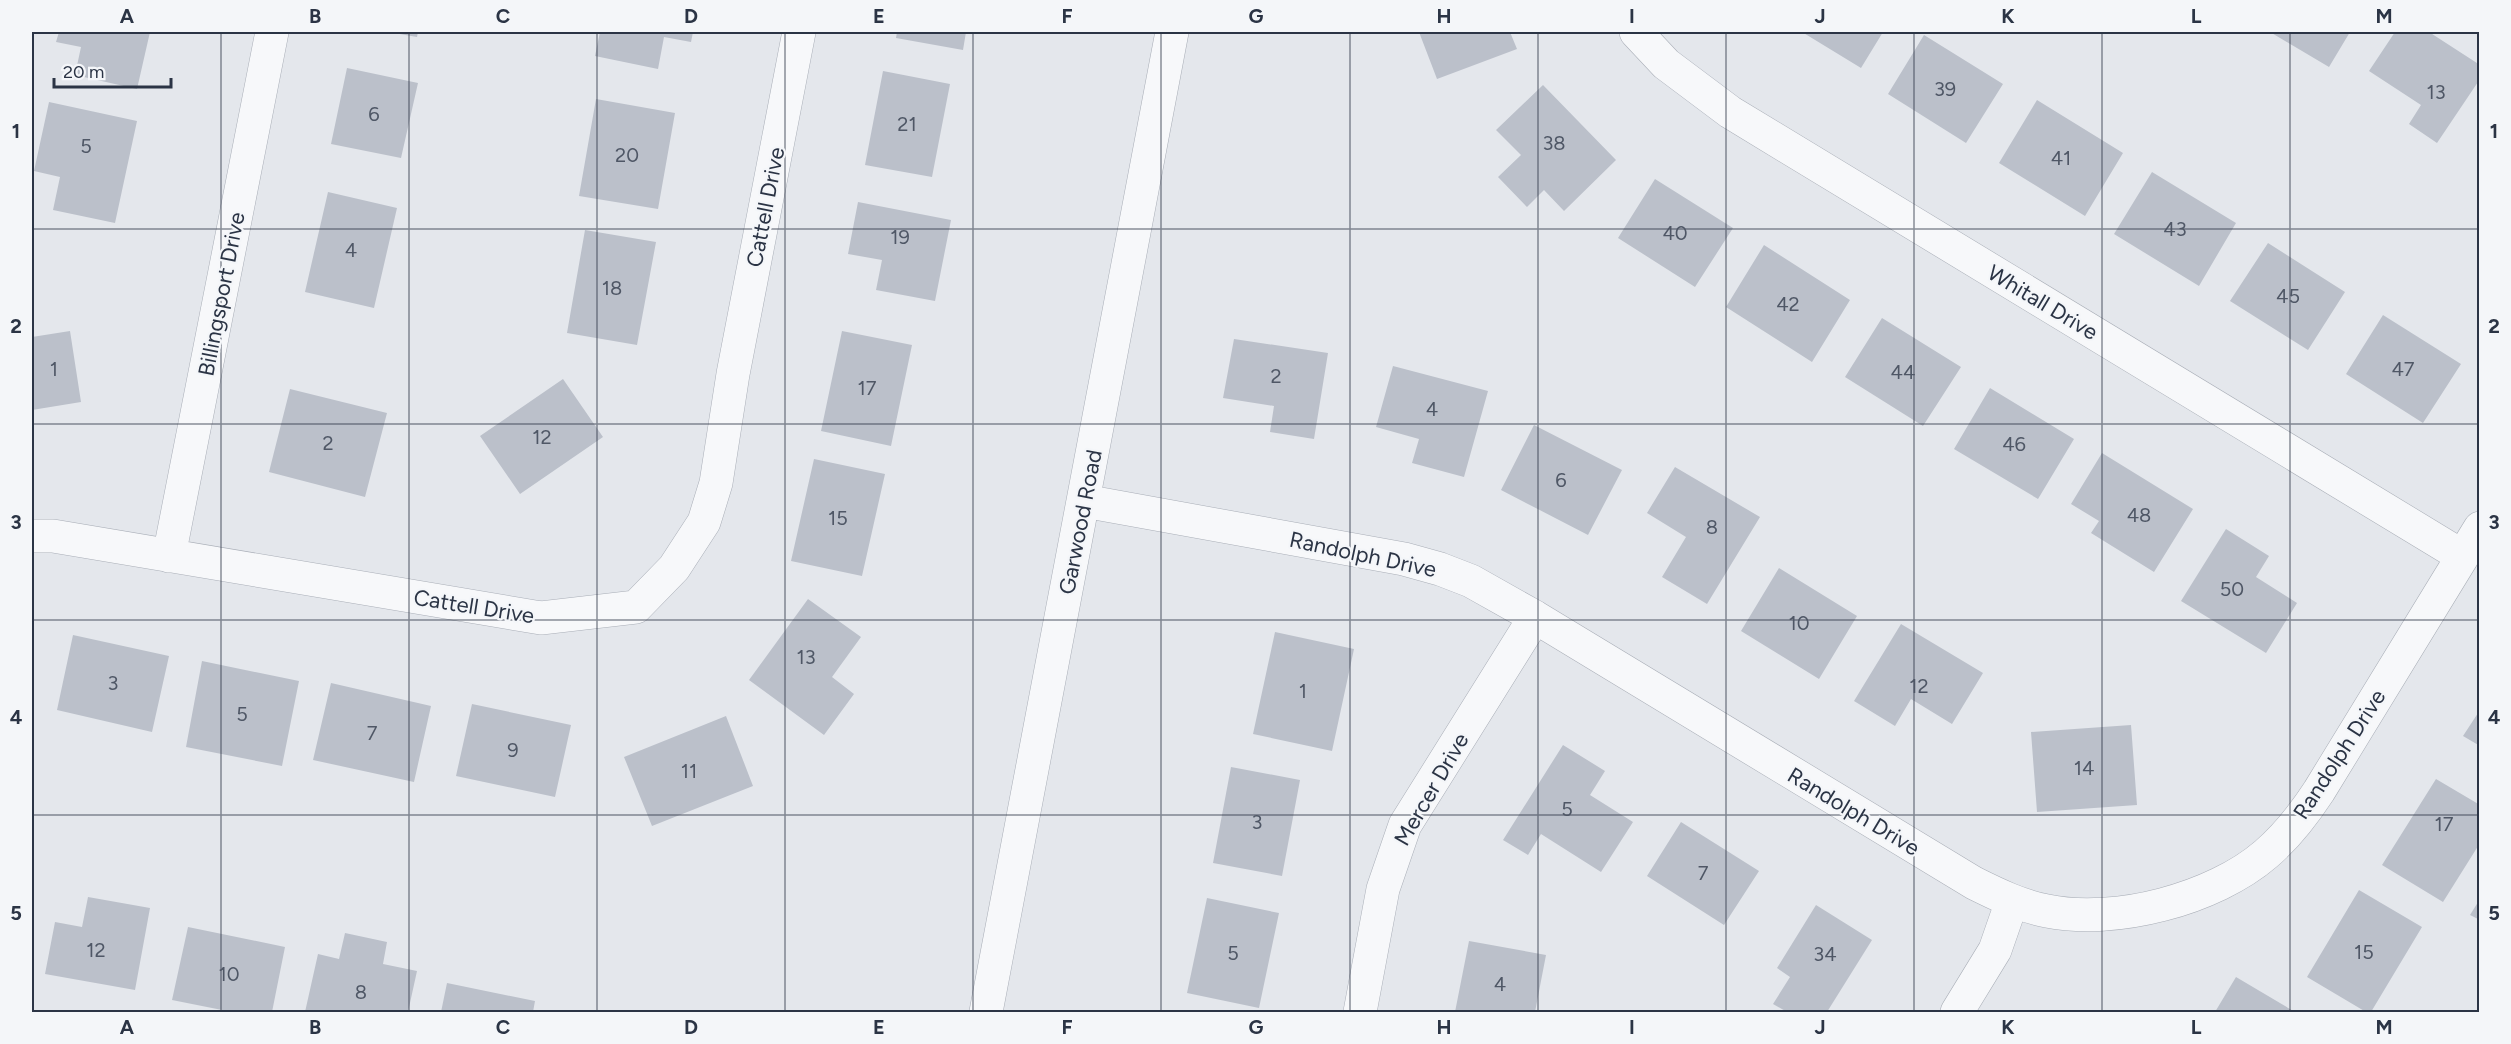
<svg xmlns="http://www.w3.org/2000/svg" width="2511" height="1044" font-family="Figtree,sans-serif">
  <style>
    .building { fill: #bbc0ca }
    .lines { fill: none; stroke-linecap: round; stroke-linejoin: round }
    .minor-casing { stroke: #a9aeb7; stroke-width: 34 }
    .minor { stroke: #f7f8fa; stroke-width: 33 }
    .grid { fill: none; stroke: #2b3445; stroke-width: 1.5; stroke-opacity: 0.55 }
    .labels { text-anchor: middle; stroke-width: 4.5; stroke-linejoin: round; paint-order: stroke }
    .number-label { font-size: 20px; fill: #4f5766 }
    .street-label { font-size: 22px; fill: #2b3445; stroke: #f4f6f9 }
    .neatline { fill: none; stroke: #2b3445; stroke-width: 2 }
    .grid-label { font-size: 20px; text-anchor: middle; font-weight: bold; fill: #2b3445 }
  </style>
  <rect width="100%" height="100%" fill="#e4e7ec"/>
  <path class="building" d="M59 32H150L137 89 75 75 81 47 56 42Z
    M600 32H693L691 42 664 37 658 69 595 56Z
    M897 32H966L963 50 896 38Z
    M1419 32H1510L1517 49 1437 79Z
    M1802 32H1883L1861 68Z
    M2270 32H2350L2329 67Z
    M2395 32H2429L2480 65V79L2437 143 2409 124 2421 105 2369 71Z
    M394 33V32H418L417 37Z
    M1924 35 2003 84 1966 143 1888 94Z
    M347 68 418 83 401 158 331 144Z
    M883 71 950 84 932 177 865 165Z
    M1543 85 1616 160 1564 211 1544 190 1527 207 1498 177 1521 155 1496 130Z
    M596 99 675 113 658 209 579 196Z
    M2037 100 2123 153 2085 216 1999 163Z
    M49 102 137 121 115 223 53 210 60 177 34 171Z
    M2152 172 2236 223 2199 286 2114 234Z
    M1655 179 1733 228 1695 287 1618 238Z
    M328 192 397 208 374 308 305 292Z
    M858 202 951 220 935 301 876 290 882 260 848 254Z
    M585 230 656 242 637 345 567 333Z
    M2268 243 2345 292 2308 350 2230 301Z
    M1764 245 1850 300 1812 362 1726 307Z
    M2383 315 2461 364 2423 423 2346 374Z
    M1882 318 1961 367 1923 426 1845 377Z
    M70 331 81 402 32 410V337Z
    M842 331 912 345 891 446 821 431Z
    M1234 339 1328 353 1314 439 1270 432 1274 406 1223 398Z
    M1393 366 1488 391 1464 477 1412 463 1419 439 1376 427Z
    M563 379 603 437 520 494 480 436Z
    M1990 388 2074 439 2038 499 1954 449Z
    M290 389 387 413 365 497 269 472Z
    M1534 425 1622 470 1588 535 1501 490Z
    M2102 453 2193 509 2154 572 2091 533 2099 521 2071 504Z
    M814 459 885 474 862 576 791 561Z
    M1675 467 1760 517 1707 604 1662 577 1686 537 1647 513Z
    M2226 529 2269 556 2256 577 2297 603 2266 653 2181 601Z
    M1779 568 1857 616 1819 679 1741 631Z
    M808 599 861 637 832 677 854 694 824 735 749 680Z
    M1901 624 1983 673 1952 724 1911 699 1895 726 1854 701Z
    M1275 632 1354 649 1332 751 1253 734Z
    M73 635 169 656 152 732 57 710Z
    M202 661 299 681 282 766 186 747Z
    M331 683 431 706 414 782 313 760Z
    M472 704 571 725 555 797 456 776Z
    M2480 710V746L2463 736Z
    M726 716 753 786 652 826 624 757Z
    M2131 725 2137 805 2037 812 2031 732Z
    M1563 745 1605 771 1590 795 1633 822 1601 872 1541 834 1528 855 1503 840Z
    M1231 767 1300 780 1282 876 1213 863Z
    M2436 779 2480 805V843L2443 902 2382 865Z
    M1681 822 1759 871 1724 925 1647 876Z
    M2359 890 2422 927 2371 1012H2366L2307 977Z
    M88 897 150 908 135 990 45 974 55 922 82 927Z
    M1207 898 1279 913 1259 1008 1187 993Z
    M2480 899V920L2470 915Z
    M1816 905 1872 940 1827 1012H1787L1773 1004 1790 977 1777 968Z
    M188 927 285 947 272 1012H232L172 1000Z
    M345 933 387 942 383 964 417 971 408 1012H305L318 954 339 959Z
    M1469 941 1546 955 1535 1012H1455Z
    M2236 977 2295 1012H2215Z
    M447 983 535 1001 533 1012H441Z"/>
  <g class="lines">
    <g class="minor-casing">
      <path id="minor" d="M1636 32 1666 64 1730 112 2462 556
        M1084 501 1404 559 1440 569 1471 581 1535 617 1974 883C1998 895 2021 906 2047 911 2115 925 2214 899 2266 854 2287 836 2304 814 2319 791L2480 528
        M32 536H53L541 618 636 607 674 568 704 522 716 483 733 374 799 32
        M169 556 272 32
        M986 1012 1172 32
        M1360 1012 1383 889 1405 825 1535 617
        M1957 1012 1995 950 2012 901"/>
    </g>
    <use href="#minor" class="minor"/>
  </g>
  <path class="grid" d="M221 32V1012M409 32V1012M597 32V1012M785 32V1012M973 32V1012M1161 32V1012M1350 32V1012M1538 32V1012M1726 32V1012M1914 32V1012M2102 32V1012M2290 32V1012M32 229H2480M32 424H2480M32 620H2480M32 815H2480"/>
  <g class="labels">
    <g class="number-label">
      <text x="1945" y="96">39</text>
      <text x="2436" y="99">13</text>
      <text x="374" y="121">6</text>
      <text x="907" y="131">21</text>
      <text x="1554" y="150">38</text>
      <text x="86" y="153">5</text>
      <text x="627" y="162">20</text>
      <text x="2061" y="165">41</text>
      <text x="2175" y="236">43</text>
      <text x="1675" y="240">40</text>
      <text x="900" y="244">19</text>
      <text x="351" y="257">4</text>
      <text x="612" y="295">18</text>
      <text x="2288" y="303">45</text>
      <text x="1788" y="311">42</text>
      <text x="54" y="376">1</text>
      <text x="2403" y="376">47</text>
      <text x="1903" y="379">44</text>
      <text x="1276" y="383">2</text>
      <text x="867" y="395">17</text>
      <text x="1432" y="416">4</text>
      <text x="542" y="444">12</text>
      <text x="328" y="450">2</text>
      <text x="2014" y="451">46</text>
      <text x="1561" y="487">6</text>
      <text x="2139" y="522">48</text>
      <text x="838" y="525">15</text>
      <text x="1712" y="534">8</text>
      <text x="2232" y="596">50</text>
      <text x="1799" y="630">10</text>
      <text x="806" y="664">13</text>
      <text x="113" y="690">3</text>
      <text x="1919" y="693">12</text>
      <text x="1303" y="698">1</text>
      <text x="242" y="721">5</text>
      <text x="372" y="740">7</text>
      <text x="513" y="757">9</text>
      <text x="2084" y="775">14</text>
      <text x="689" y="778">11</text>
      <text x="1567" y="816">5</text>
      <text x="1257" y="829">3</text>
      <text x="2444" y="831">17</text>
      <text x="1703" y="880">7</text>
      <text x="96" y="957">12</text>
      <text x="2364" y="959">15</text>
      <text x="1233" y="960">5</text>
      <text x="1825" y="961">34</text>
      <text x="229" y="981">10</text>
      <text x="1500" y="991">4</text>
      <text x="361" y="999">8</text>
    </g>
    <g class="street-label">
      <text transform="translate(765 207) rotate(-79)" y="8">Cattell Drive</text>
      <text transform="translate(221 294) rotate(-79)" y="8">Billingsport Drive</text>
      <text transform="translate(2043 302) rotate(31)" y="8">Whitall Drive</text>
      <text transform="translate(1080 522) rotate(-79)" y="8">Garwood Road</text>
      <text transform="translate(1363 554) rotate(12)" y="8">Randolph Drive</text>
      <text transform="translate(474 606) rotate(9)" y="8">Cattell Drive</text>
      <text transform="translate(2339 754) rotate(-57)" y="8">Randolph Drive</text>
      <text transform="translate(1431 789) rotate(-60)" y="8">Mercer Drive</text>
      <text transform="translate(1854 811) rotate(31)" y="8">Randolph Drive</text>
    </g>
  </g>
  <rect width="2511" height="1044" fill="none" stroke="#f4f6f9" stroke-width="66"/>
  <path d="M54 78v9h117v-9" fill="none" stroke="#2b3445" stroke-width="3"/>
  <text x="63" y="78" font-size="18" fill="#2b3445" stroke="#f4f6f9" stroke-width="4.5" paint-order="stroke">20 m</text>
  <rect x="33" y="33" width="2445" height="978" class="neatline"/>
  <g class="grid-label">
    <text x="127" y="23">A</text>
    <text x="315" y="23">B</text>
    <text x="503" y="23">C</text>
    <text x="691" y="23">D</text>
    <text x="879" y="23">E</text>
    <text x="1067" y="23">F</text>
    <text x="1256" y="23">G</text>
    <text x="1444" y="23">H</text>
    <text x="1632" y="23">I</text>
    <text x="1820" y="23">J</text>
    <text x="2008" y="23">K</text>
    <text x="2196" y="23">L</text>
    <text x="2384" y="23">M</text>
    <text x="16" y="138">1</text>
    <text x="2494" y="138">1</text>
    <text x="16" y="333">2</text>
    <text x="2494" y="333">2</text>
    <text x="16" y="529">3</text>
    <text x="2494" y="529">3</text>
    <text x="16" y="724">4</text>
    <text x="2494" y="724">4</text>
    <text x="16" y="920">5</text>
    <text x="2494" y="920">5</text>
    <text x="127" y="1034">A</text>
    <text x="315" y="1034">B</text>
    <text x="503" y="1034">C</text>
    <text x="691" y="1034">D</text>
    <text x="879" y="1034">E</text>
    <text x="1067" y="1034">F</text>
    <text x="1256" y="1034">G</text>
    <text x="1444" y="1034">H</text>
    <text x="1632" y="1034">I</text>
    <text x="1820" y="1034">J</text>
    <text x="2008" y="1034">K</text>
    <text x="2196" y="1034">L</text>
    <text x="2384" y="1034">M</text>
  </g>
</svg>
